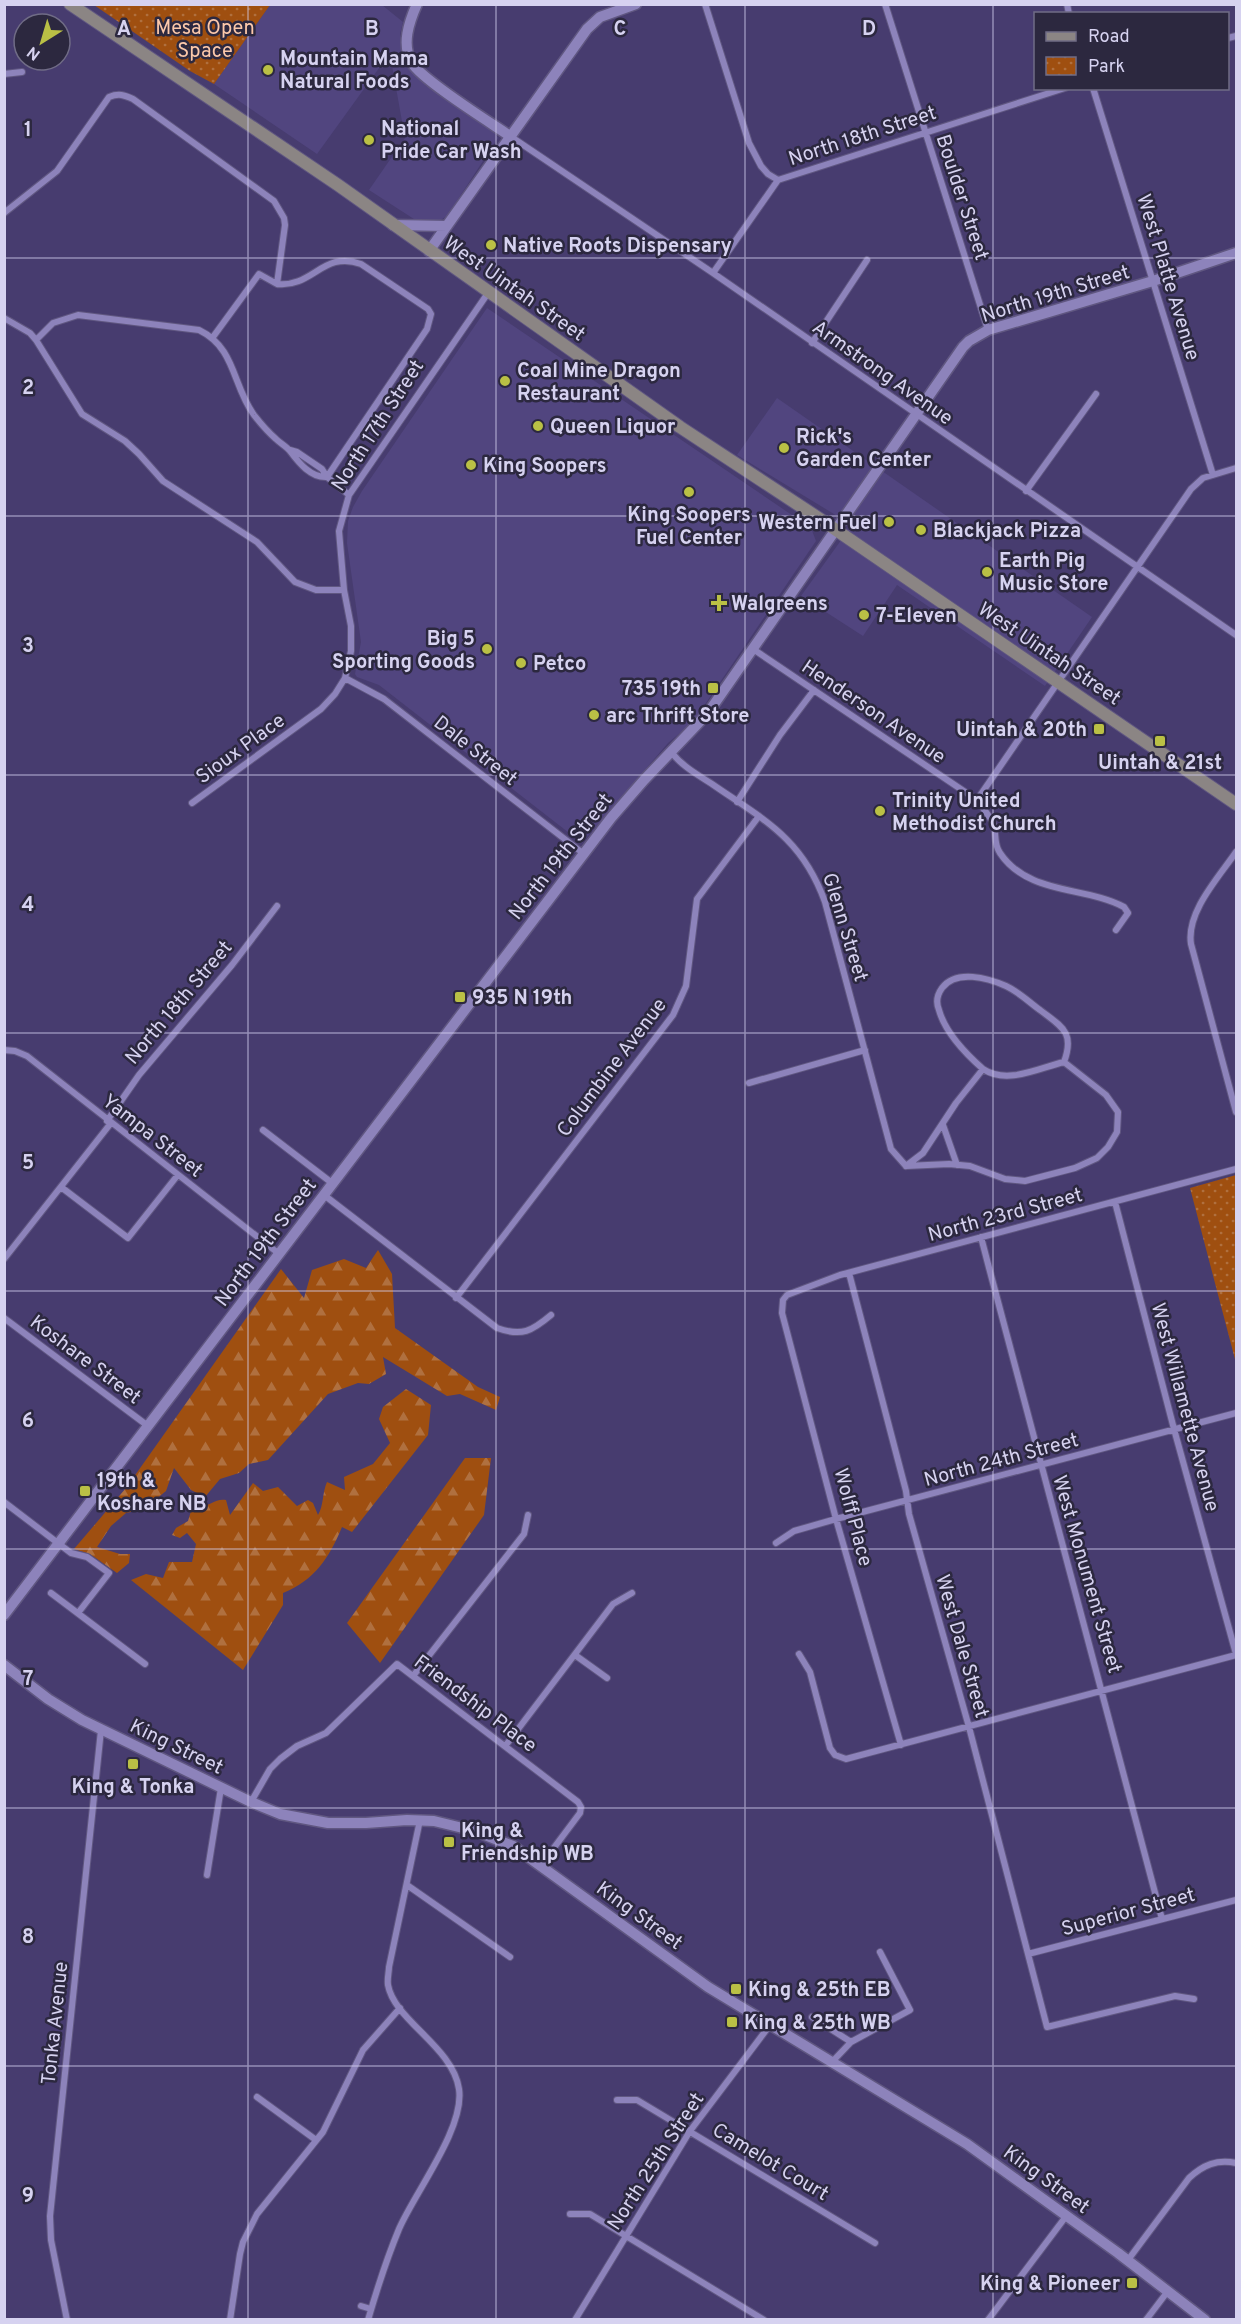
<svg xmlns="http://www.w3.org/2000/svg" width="1241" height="2324" font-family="Overpass,sans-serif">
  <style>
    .built { fill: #51457f }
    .forest { fill: url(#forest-firs) }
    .park { fill: url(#park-dots) }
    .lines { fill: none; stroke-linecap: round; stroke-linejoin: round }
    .minor-casing { stroke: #605781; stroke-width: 8 }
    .tertiary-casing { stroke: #605781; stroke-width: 13 }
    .secondary-casing { stroke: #605781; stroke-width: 14 }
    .minor { stroke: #8d83bb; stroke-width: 6 }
    .tertiary { stroke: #8d83bb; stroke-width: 10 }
    .secondary { stroke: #8b8584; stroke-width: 12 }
    .grid { fill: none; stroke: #d6d2f0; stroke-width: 1.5; stroke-opacity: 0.55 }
    .poi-dot { fill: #bac045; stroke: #2c283f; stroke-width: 2 }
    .labels { text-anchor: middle; stroke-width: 5; stroke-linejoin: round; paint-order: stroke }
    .park-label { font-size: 20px; fill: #fcc8aa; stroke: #2c283f }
    .poi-label { font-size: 20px; font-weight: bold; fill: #d6d2f0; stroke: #2c283f; text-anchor: start }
    .street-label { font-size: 20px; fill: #d6d2f0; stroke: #2c283f }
    .grid-label { font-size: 20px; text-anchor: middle; font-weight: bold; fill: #d6d2f0; stroke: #2c283f; stroke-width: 5; stroke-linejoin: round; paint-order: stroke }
  </style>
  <defs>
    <pattern id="forest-firs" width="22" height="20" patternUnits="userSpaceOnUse" patternTransform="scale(1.5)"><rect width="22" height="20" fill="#9f4f10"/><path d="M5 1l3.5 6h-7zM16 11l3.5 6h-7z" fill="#b0703f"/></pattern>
    <pattern id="park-dots" width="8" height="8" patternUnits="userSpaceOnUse" patternTransform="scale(1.5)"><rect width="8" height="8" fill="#9f4f10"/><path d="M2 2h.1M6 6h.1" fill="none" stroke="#b0703f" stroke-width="1.8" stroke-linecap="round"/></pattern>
  </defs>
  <rect width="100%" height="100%" fill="#473c6f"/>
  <path class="built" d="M270 5H382L403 22 400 34 402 55 414 74 425 85 494 132 498 138 447 216 439 221H417L369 190 405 138 391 60 382 64 317 154 214 84Z
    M487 308 811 528 816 541 693 722 668 743 582 843 379 685 357 677 355 674 361 642 347 543 348 521 353 507 362 491Z
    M777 398 1092 617 1045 686 897 585 863 636 801 596 852 525 737 455Z"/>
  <path class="forest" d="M378 1250 392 1274 395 1328 478 1387 500 1397 496 1410 460 1394 447 1396 383 1357 386 1374 369 1384 358 1383 328 1394 268 1460 249 1464 239 1473 220 1479 205 1497 191 1490 174 1468 166 1491 144 1509 126 1513 111 1526 97 1547 120 1554H130L129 1563 117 1573 90 1554 74 1549 126 1488 281 1269 304 1298 312 1270 344 1259 366 1268Z
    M406 1389 431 1405 428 1435 352 1532 342 1527C329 1558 315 1580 283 1593V1605L243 1670 131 1580 146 1574 163 1578 169 1562H192L196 1544 187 1533 180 1538 172 1535 176 1528 188 1521 191 1511 196 1506C210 1508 214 1498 226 1500L230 1515 253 1483 263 1491 278 1487 297 1506 308 1500 313 1503 318 1515C324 1505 322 1493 327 1482L345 1490 344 1477 373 1464 390 1443 379 1419 383 1407Z
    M465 1458H491L484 1515 380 1663 347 1623Z"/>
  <path class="park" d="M94 5H270L214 84 190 71Z
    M1236 1175V1363L1190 1188Z"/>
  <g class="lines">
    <g class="minor-casing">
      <path id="minor" d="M705 4 749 143 761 166 768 174 778 180
        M885 4 988 330
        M1067 4 1069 14
        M1228 38 1236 36
        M4 74 22 72
        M1093 88 1213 475
        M510 136 713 273 1236 635
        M4 213 57 171 109 97C119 93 124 95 133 99L274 201 284 218 285 225 277 284C313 288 323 250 361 264L428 309 431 314 427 329 327 477
        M713 273 778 180 1065 88
        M4 318 30 333 36 340
        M213 337 259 274 277 284
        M812 343 867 260
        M290 450 297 452 322 469 327 477 349 495
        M327 477C311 478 299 463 290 451 287 447 280 443 276 439 268 432 261 424 254 415 232 385 236 348 199 330L78 315 53 323 36 340 82 414 125 441 139 454 163 481 257 542 295 582 316 590H344
        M1026 491 1096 394
        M753 649 977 800C982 807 989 815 993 823 997 833 993 843 1000 853 1028 895 1085 886 1124 907L1128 913 1116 930
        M345 678 384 699 584 854
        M672 753C682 766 698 775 712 784 764 820 802 838 825 902L891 1149 906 1166
        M977 800 1191 489 1203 478 1236 468
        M737 802 780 735 814 690
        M192 803 321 709 335 694 345 678 351 651V626L344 590 339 531 349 495 488 293
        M1236 852C1219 877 1186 912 1191 944L1236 1112
        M4 1050 15 1051 27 1056 278 1253
        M1064 1062 1106 1095 1118 1112 1117 1132 1108 1147 1097 1158 1075 1168 1025 1181 1005 1179 970 1166 949 1164 906 1166 923 1153 956 1103 983 1069C1007 1085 1039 1068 1064 1062Z
        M983 1069C966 1054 945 1032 939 1010 936 1003 937 995 942 988 956 969 988 978 1006 986 1019 992 1029 1002 1040 1010 1062 1027 1075 1032 1064 1062
        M749 1083 865 1050
        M107 1121 139 1075 232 965 277 906
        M943 1125 957 1165
        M263 1130 332 1183
        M61 1187 128 1238 177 1176
        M324 1195 497 1328C522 1337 532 1331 551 1315
        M1115 1202 1174 1429 1236 1654
        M981 1237C1040 1465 1103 1692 1162 1919
        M4 1259 111 1123
        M849 1273 906 1491 909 1514 969 1727 1047 2027 1175 1996 1194 1999
        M456 1298 673 1015 686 986 697 899 759 816
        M4 1318 148 1426
        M4 1502 71 1553 87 1557 109 1573 78 1613
        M776 1543 794 1531 836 1519 1236 1413
        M51 1593 145 1664
        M799 1654 810 1672 830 1748 835 1755 846 1759 1236 1655
        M575 1655 607 1678
        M413 1676 524 1534 528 1515
        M506 1745 613 1604 632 1593
        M901 1745 836 1519 782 1313 783 1300 787 1295 840 1275 1236 1169
        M251 1802 270 1769 280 1759 297 1746 326 1733 397 1664 578 1802 581 1807 580 1813 541 1865
        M207 1875 221 1788
        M407 1885 510 1957
        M1028 1954 1236 1900
        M812 2017 851 2042
        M832 2062 851 2042 910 2010 880 1952
        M257 2097 316 2140
        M617 2100H637L875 2243
        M570 2214H590L764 2320
        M1128 2260 1189 2178C1203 2165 1217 2159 1236 2163
        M361 2306 371 2309
        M67 2320 51 2240 50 2216 101 1730
        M230 2320 240 2254 243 2242 257 2214 323 2132 363 2050 400 2008
        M368 2320C377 2289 387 2258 399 2229 415 2192 465 2128 459 2089 453 2047 394 2020 388 1985 387 1979 389 1972 389 1967L420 1820
        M575 2320 690 2131 770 2025
        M988 2320 1067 2215
        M1146 2320 1168 2291"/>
    </g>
    <g class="tertiary-casing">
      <path id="tertiary" d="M417 4C409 22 401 45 412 63 422 80 491 123 510 136
        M393 225 447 226
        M429 251 587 29 600 17 636 4
        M4 1615 611 818 644 780 708 713 963 347 969 341 988 330 1153 281 1236 253
        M4 1665 48 1699 82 1720 251 1802 280 1814 328 1823H366L407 1820 434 1821 475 1831 513 1846 708 1987 967 2144 1118 2253 1205 2320"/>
    </g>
    <g class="secondary-casing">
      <path id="secondary" d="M70 4 338 185 680 427 823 521 1236 804"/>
    </g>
    <use href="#minor" class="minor"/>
    <use href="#tertiary" class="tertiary"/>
    <use href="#secondary" class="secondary"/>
  </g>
  <path class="grid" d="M248 4V2320M496 4V2320M745 4V2320M993 4V2320M4 258H1236M4 516H1236M4 775H1236M4 1033H1236M4 1291H1236M4 1549H1236M4 1808H1236M4 2066H1236"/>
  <g class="poi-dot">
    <circle cx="268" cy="70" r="6"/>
    <circle cx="369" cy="140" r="6"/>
    <circle cx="491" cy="245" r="6"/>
    <circle cx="505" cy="381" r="6"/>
    <circle cx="538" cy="426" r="6"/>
    <circle cx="784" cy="448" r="6"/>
    <circle cx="471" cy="465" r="6"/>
    <circle cx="689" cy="492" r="6"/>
    <circle cx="889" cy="522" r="6"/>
    <circle cx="921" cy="530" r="6"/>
    <circle cx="987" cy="572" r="6"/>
    <path d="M716 594h6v6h6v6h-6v6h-6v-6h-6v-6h6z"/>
    <circle cx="864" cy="615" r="6"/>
    <circle cx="487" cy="649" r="6"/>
    <circle cx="521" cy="663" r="6"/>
    <rect x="707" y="682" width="12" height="12" rx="3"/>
    <circle cx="594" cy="715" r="6"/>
    <rect x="1093" y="723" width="12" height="12" rx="3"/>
    <rect x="1154" y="735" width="12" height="12" rx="3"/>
    <circle cx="880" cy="811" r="6"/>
    <rect x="454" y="991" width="12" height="12" rx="3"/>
    <rect x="79" y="1485" width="12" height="12" rx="3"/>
    <rect x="127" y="1758" width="12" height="12" rx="3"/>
    <rect x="443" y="1836" width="12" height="12" rx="3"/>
    <rect x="730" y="1983" width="12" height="12" rx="3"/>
    <rect x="726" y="2016" width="12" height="12" rx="3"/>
    <rect x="1126" y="2277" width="12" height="12" rx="3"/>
  </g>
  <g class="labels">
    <g class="park-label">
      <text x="205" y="34">Mesa Open<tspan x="205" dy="23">Space</tspan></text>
    </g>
    <g class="poi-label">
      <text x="280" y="65">Mountain Mama<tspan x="280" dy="23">Natural Foods</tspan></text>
      <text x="381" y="135">National<tspan x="381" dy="23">Pride Car Wash</tspan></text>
      <text x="503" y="252">Native Roots Dispensary</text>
      <text x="517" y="377">Coal Mine Dragon<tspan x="517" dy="23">Restaurant</tspan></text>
      <text x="550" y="433">Queen Liquor</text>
      <text x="796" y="443">Rick's<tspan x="796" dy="23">Garden Center</tspan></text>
      <text x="483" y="472">King Soopers</text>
      <text x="689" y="521" text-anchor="middle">King Soopers<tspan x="689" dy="23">Fuel Center</tspan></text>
      <text x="877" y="529" text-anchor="end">Western Fuel</text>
      <text x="933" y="537">Blackjack Pizza</text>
      <text x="999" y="567">Earth Pig<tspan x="999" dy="23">Music Store</tspan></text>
      <text x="731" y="610">Walgreens</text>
      <text x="876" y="622">7-Eleven</text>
      <text x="475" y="645" text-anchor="end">Big 5<tspan x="475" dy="23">Sporting Goods</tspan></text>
      <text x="533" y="670">Petco</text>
      <text x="701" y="695" text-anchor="end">735 19th</text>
      <text x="606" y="722">arc Thrift Store</text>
      <text x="1087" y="736" text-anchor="end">Uintah &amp; 20th</text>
      <text x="1160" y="769" text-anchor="middle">Uintah &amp; 21st</text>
      <text x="892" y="807">Trinity United<tspan x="892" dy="23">Methodist Church</tspan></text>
      <text x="472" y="1004">935 N 19th</text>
      <text x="97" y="1487">19th &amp;<tspan x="97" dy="23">Koshare NB</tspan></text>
      <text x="133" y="1793" text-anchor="middle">King &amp; Tonka</text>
      <text x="461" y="1837">King &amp;<tspan x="461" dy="23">Friendship WB</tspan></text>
      <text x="748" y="1996">King &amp; 25th EB</text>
      <text x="744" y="2029">King &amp; 25th WB</text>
      <text x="1120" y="2290" text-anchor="end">King &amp; Pioneer</text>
    </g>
    <g class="street-label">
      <text transform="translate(862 135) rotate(-18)" y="7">North 18th Street</text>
      <text transform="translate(963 197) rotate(72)" y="7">Boulder Street</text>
      <text transform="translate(1169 277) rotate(73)" y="7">West Platte Avenue</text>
      <text transform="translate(515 288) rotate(35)" y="7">West Uintah Street</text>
      <text transform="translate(1055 293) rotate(-17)" y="7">North 19th Street</text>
      <text transform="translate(883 372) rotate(35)" y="7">Armstrong Avenue</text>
      <text transform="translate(377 425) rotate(-57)" y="7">North 17th Street</text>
      <text transform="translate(1050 653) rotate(34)" y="7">West Uintah Street</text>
      <text transform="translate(874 711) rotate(34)" y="7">Henderson Avenue</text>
      <text transform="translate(240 748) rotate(-36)" y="7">Sioux Place</text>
      <text transform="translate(476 750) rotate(38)" y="7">Dale Street</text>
      <text transform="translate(560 856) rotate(-52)" y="7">North 19th Street</text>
      <text transform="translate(846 927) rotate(73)" y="7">Glenn Street</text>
      <text transform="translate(178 1002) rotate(-50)" y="7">North 18th Street</text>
      <text transform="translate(611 1067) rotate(-53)" y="7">Columbine Avenue</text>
      <text transform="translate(153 1135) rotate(38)" y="7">Yampa Street</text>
      <text transform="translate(1005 1214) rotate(-15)" y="7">North 23rd Street</text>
      <text transform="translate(265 1242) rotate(-53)" y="7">North 19th Street</text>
      <text transform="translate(86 1359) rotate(37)" y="7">Koshare Street</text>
      <text transform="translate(1186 1407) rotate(75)" y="7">West Willamette Avenue</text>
      <text transform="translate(1001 1459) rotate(-15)" y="7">North 24th Street</text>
      <text transform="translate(854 1517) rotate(75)" y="7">Wolff Place</text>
      <text transform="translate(1088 1574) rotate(74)" y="7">West Monument Street</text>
      <text transform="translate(963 1646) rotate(74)" y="7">West Dale Street</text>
      <text transform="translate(476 1703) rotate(37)" y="7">Friendship Place</text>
      <text transform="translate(177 1746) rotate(26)" y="7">King Street</text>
      <text transform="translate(1128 1911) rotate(-15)" y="7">Superior Street</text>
      <text transform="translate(640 1915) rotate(36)" y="7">King Street</text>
      <text transform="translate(54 2023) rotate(-84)" y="7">Tonka Avenue</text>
      <text transform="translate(655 2161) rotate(-57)" y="7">North 25th Street</text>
      <text transform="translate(771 2161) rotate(31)" y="7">Camelot Court</text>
      <text transform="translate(1047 2179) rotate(36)" y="7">King Street</text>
    </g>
  </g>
  <g class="grid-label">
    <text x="124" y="35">A</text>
    <text x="372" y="35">B</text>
    <text x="620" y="35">C</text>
    <text x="869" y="35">D</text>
    <text x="28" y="136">1</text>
    <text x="28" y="394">2</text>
    <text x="28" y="652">3</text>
    <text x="28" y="911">4</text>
    <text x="28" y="1169">5</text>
    <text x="28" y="1427">6</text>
    <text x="28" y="1685">7</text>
    <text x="28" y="1943">8</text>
    <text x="28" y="2202">9</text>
  </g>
  <rect width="1241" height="2324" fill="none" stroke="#d6d2f0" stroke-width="12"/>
  <rect x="1034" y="12" width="195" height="78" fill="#2c283f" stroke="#706c86" stroke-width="1.5"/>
  <rect x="1046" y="32" width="30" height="9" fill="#8b8584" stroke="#706c86" stroke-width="1.5"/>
  <text x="1088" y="42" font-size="18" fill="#d6d2f0">Road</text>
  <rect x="1046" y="57" width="30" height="18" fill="url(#park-dots)" stroke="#706c86" stroke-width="1.5"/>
  <text x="1088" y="72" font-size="18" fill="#d6d2f0">Park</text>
  <g transform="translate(42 42) rotate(217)"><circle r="28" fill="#2c283f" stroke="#706c86" stroke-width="1.5"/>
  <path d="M0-4.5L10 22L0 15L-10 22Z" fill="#bac045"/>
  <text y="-9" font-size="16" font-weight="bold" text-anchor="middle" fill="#d6d2f0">N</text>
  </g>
</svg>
